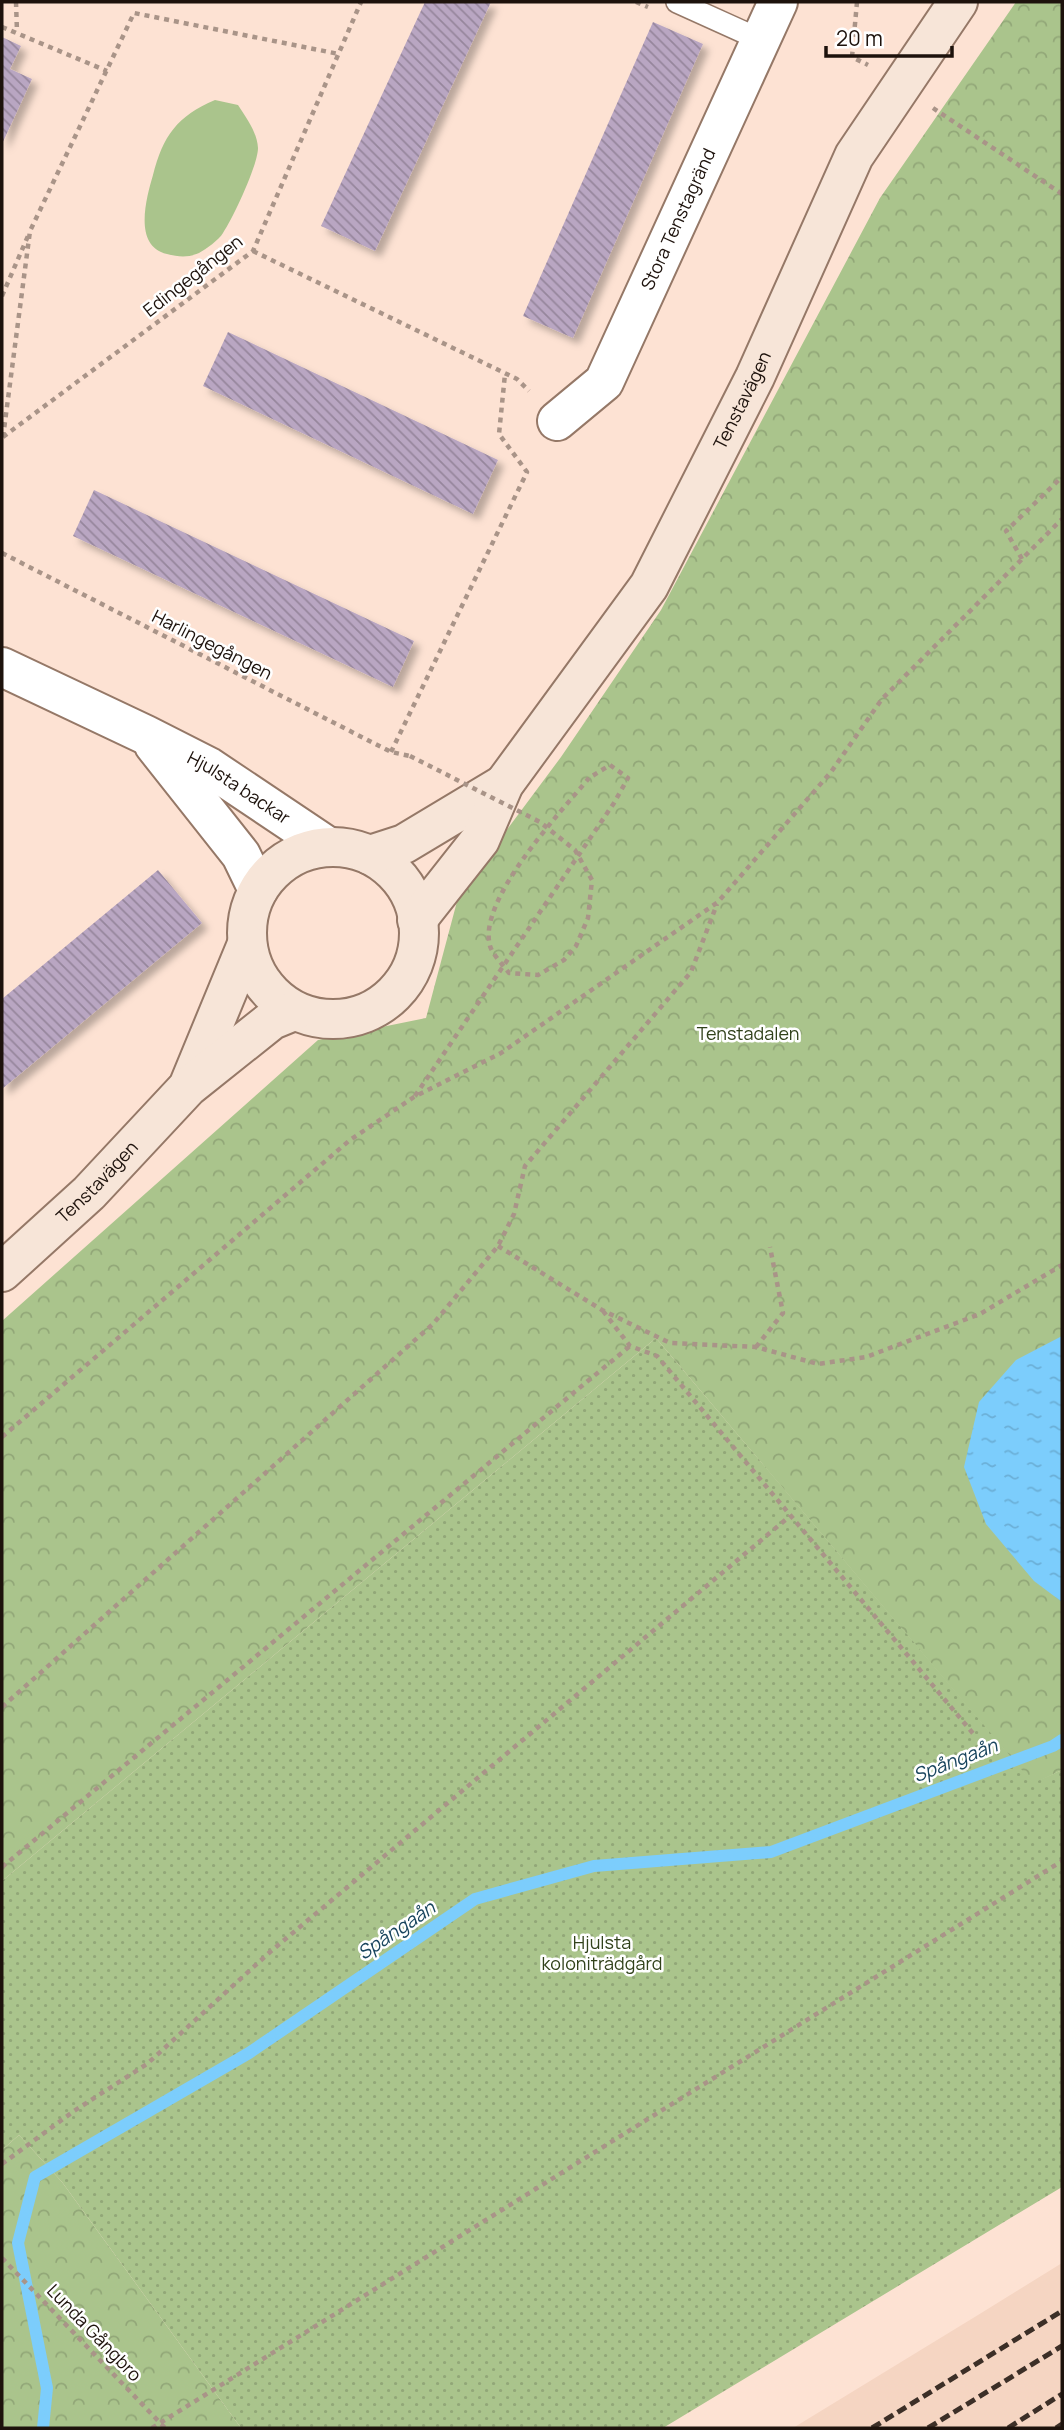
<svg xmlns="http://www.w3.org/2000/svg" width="1064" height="2430" font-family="Manrope,sans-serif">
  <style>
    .built { fill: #f5d5c2 }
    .grass { fill: #aac48c }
    .forest { fill: url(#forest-crowns) }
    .garden { fill: url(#garden-dots) }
    .water { fill: url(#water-ripples) }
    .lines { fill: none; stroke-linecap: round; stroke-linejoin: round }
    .stream { stroke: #7ccdfc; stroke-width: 12 }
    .building { fill: url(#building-back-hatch); filter: url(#shadow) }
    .lane-casing { stroke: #957867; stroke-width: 24 }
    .street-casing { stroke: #957867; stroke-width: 42 }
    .secondary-casing { stroke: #957867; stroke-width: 42 }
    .path { stroke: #a99488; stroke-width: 4.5; stroke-dasharray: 5 5; stroke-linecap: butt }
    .lane { stroke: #fff; stroke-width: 21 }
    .street { stroke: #fff; stroke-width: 38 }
    .secondary { stroke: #f7e5d8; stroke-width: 38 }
    .rail { stroke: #3c2f27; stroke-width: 5; stroke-dasharray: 10 5; stroke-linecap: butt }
    .path-bridge { stroke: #a99488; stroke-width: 4.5; stroke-dasharray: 5 5; stroke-linecap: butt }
    .labels { text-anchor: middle; stroke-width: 5; stroke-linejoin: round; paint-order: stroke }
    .street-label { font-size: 18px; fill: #1d120c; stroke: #fff }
    .park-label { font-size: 18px; fill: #31421b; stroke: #fff }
    .water-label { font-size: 19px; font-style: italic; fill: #19455e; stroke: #fff }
  </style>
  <defs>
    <pattern id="forest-crowns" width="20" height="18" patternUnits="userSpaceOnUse" patternTransform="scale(1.75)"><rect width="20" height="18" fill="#aac48c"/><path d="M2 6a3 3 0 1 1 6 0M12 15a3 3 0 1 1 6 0" fill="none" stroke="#92a778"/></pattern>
    <pattern id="garden-dots" width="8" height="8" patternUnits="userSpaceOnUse" patternTransform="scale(1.75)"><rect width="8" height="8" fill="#aac48c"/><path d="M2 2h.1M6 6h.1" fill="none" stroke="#92a778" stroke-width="1.8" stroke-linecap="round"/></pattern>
    <pattern id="water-ripples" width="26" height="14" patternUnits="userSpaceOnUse" patternTransform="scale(1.75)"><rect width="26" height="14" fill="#7ccdfc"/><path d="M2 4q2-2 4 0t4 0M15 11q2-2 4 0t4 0" fill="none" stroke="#6bafd7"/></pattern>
    <pattern id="building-back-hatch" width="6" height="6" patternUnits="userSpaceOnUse" patternTransform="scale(1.75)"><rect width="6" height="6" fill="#b9a6c2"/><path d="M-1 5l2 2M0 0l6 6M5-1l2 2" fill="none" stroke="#96869c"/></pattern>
    <filter id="shadow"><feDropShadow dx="6" dy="6" stdDeviation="3.5" flood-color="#0004"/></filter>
  </defs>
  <rect width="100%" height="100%" fill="#fde2d3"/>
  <path class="built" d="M1062 2263V2428H793L978 2315Z"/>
  <path class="grass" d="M215 100 238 105C247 119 257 132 258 148 258 165 233 218 223 233 219 240 206 249 199 253 187 258 179 257 167 254 133 246 146 199 153 175 163 136 177 116 215 100Z"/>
  <path class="forest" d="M1016 2H1062V1770L1033 1784 656 1338 2 1881V1321L318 1040 426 1018 459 894 561 757 661 610 880 198Z
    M19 2135 62 2182 241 2428H2V2150Z"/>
  <path class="garden" d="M656 1338 1033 1783 1062 1770V2187L663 2428H241L62 2182 19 2135 2 2150V1881Z"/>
  <path class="water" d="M1062 1336V1602L1034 1581 986 1524 964 1467 979 1402 1016 1360Z"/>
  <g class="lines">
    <path class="stream" d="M43 2428 47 2388 18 2243 35 2177 249 2053 475 1899 594 1866 771 1852 1053 1746 1062 1740"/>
  </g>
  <path class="building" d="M425 2H491L375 251 321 226Z
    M653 22 703 44 573 338 523 316Z
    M2 37 21 46 10 69 32 79 2 144Z
    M228 332 498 460 473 514 203 386Z
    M94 490 414 641 393 687 73 536Z
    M158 870 202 923 2 1089V999Z"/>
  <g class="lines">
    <g class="lane-casing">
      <path id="lane" d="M677 2 761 40"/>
    </g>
    <g class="street-casing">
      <g id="street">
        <path id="s1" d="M557 421 604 382 778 2"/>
        <path id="s2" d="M2 667 146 735 209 767 327 846"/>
        <path d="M154 745 241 855 258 890"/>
      </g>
    </g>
    <g class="secondary-casing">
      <g id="secondary">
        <circle cx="333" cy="933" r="86"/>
        <path d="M370 855 404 844 504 784"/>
        <path id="s3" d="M417 920 480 840 504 784 649 586 755 377 854 156 958 2"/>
        <path d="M190 1082 247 944"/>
        <path id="s4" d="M2 1272 89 1193 188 1087 272 1020 294 1011"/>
      </g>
    </g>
    <path class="path" d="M16 2 17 32
      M636 2 648 7
      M857 2 852 57 868 65
      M2 27 107 71
      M933 108 1062 194
      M253 251 517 379 529 391
      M2 296 28 236
      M3 437 30 231 134 13 339 54
      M3 437 253 251 361 2
      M2 553 391 752 410 756
      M1022 559 1006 531 1062 477
      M391 752 527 472 499 434 505 374
      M415 1096 614 803 628 778 610 765 589 778
      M498 1246 602 1310 670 1343 756 1347 818 1364 866 1357 980 1314 1062 1265
      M603 1311 630 1346 657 1356 976 1737
      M756 1347 783 1313 770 1247
      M2 1437 350 1140 414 1097 501 1053 718 902 831 772 882 699 1062 519
      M2 1707 433 1324 498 1246 514 1214 525 1166 691 972 717 904
      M2 1867 630 1346
      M2 2164 74 2111 147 2064 270 1952 790 1516
      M152 2428 1062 1861"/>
    <use href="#lane" class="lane"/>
    <use href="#street" class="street"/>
    <use href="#secondary" class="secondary"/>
    <path class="rail" d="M872 2428 1062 2311
      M928 2428 1062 2346
      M1008 2428 1062 2394
      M1056 2428 1062 2424"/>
    <path class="path-bridge" d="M410 756 540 822 575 850 592 880 588 918 576 946 564 960 538 975 509 973C503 965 493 955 490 946 477 900 561 812 589 778
      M2 2258 165 2428"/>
  </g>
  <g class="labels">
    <g class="street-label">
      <text dy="6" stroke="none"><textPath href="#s1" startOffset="240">Stora Tenstagränd</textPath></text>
      <text transform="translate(193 276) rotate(-38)" y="6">Edingegången</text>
      <text dy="6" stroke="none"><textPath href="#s3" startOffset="616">Tenstavägen</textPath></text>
      <text transform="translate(212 645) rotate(27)" y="6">Harlingegången</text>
      <text dy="6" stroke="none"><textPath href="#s2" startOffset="266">Hjulsta backar</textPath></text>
      <text dy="6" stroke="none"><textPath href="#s4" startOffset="131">Tenstavägen</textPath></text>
      <text transform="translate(94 2333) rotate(46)" y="6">Lunda Gångbro</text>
    </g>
    <g class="park-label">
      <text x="748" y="1040">Tenstadalen</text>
      <text x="602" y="1949">Hjulsta<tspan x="602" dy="21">koloniträdgård</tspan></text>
    </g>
    <g class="water-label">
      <text transform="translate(955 1760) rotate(-21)" y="7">Spångaån</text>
      <text transform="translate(396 1930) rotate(-34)" y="7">Spångaån</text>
    </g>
  </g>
  <rect width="1064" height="2430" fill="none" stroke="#1d120c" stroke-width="7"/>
  <path d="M826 46v10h126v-10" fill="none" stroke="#1d120c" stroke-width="3.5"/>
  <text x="836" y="46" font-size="21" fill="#1d120c" stroke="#ffffff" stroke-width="5" paint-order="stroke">20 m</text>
</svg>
